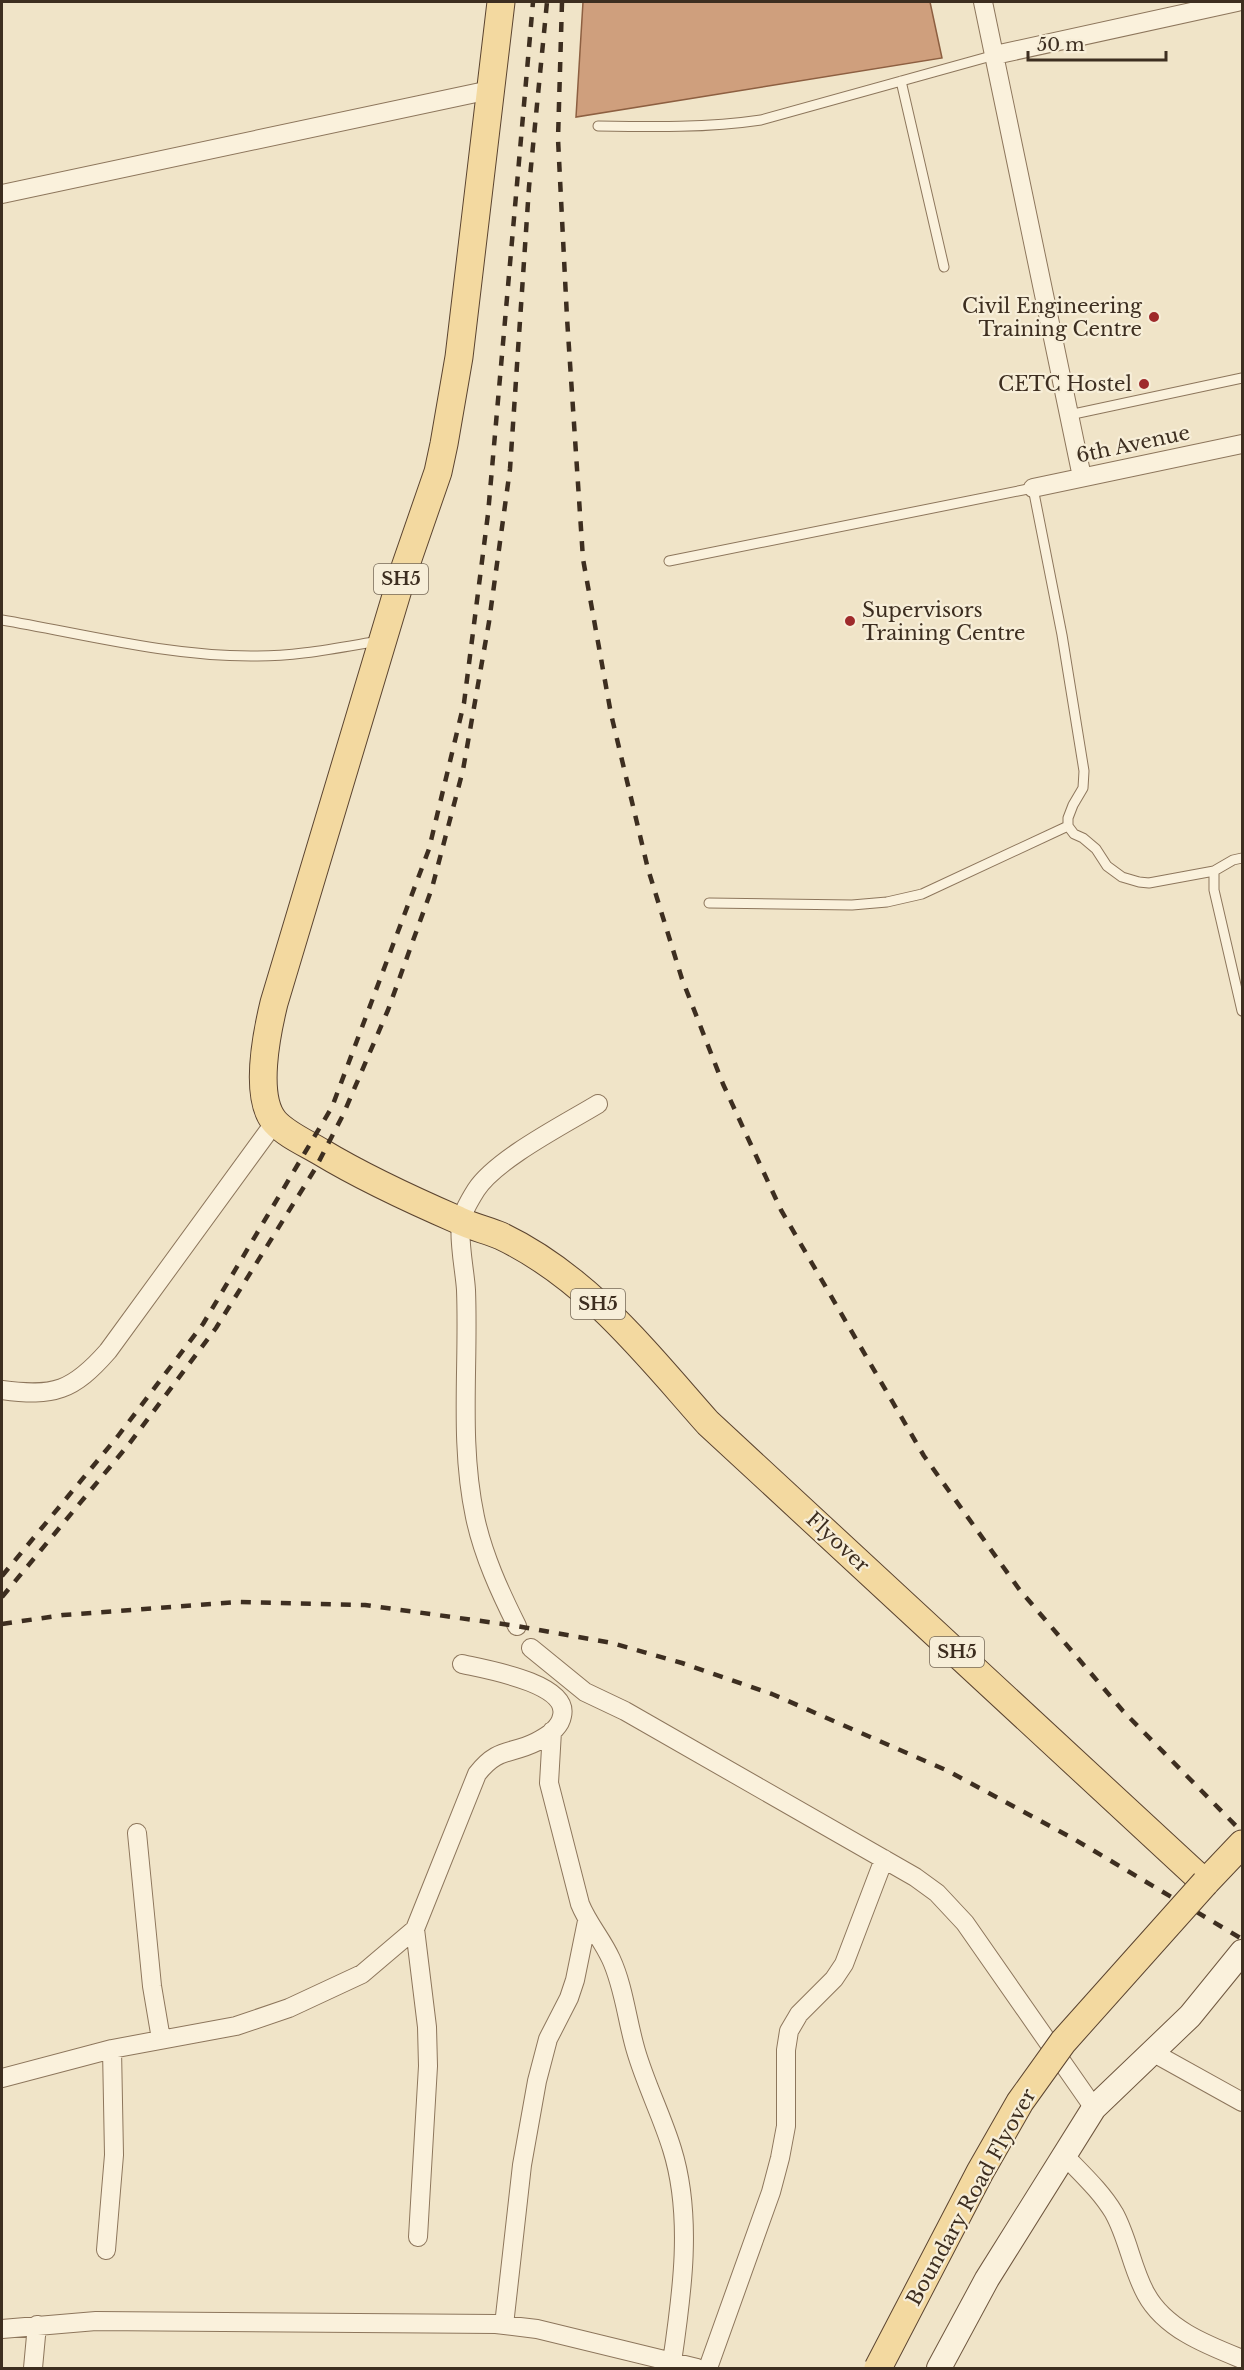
<svg xmlns="http://www.w3.org/2000/svg" width="1244" height="2370" font-family="'Libre Baskerville',serif">
  <style>
    .building { fill: #cf9f7d; stroke: #8d5f41; stroke-width: 1.5 }
    .lines { fill: none; stroke-linecap: round; stroke-linejoin: round }
    .lane-casing { stroke: #8d765c; stroke-width: 11 }
    .street-casing { stroke: #8d765c; stroke-width: 20 }
    .secondary-casing { stroke: #6f573f; stroke-width: 26 }
    .primary-casing { stroke: #5b4430; stroke-width: 29 }
    .lane { stroke: #faf1dc; stroke-width: 9 }
    .street { stroke: #faf1dc; stroke-width: 18 }
    .secondary { stroke: #faf1dc; stroke-width: 24 }
    .primary { stroke: #f3d9a0; stroke-width: 27 }
    .rail { stroke: #3d2e20; stroke-width: 4.5; stroke-dasharray: 10 10; stroke-linecap: butt }
    .primary-bridge-casing { stroke: #5b4430; stroke-width: 29; stroke-linecap: butt }
    .primary-bridge { stroke: #f3d9a0; stroke-width: 27 }
    .poi-dot { fill: #9e2a2b; stroke: #f7eed8; stroke-width: 2 }
    .labels { text-anchor: middle; stroke-width: 4.5; stroke-linejoin: round; paint-order: stroke }
    .shield { fill: #f7eed8; stroke: #756857; stroke-width: 1.5 }
    .shield-label { font-size: 18px; font-weight: bold; fill: #3d2e20 }
    .poi-label { font-size: 20px; fill: #3d2e20; stroke: #f7eed8; text-anchor: end }
    .street-label { font-size: 20px; fill: #3d2e20; stroke: #f7eed8 }
  </style>
  <rect width="100%" height="100%" fill="#f0e4c8"/>
  <path class="building" d="M583 2H930L942 58 576 117Z"/>
  <g class="lines">
    <g class="lane-casing">
      <path id="lane" d="M901 81 944 267
        M598 126C653 127 707 128 761 120L995 55
        M1069 415 1242 378
        M669 561 1033 488 1062 635 1084 771 1083 788 1073 805 1068 818V826L1074 834 1083 838 1096 849 1107 866 1122 877 1139 882 1149 883 1214 871
        M2 620C84 634 167 656 251 656 294 657 337 648 379 641
        M1242 858 1233 860 1214 871V890L1242 1011
        M709 903 852 905 887 902 922 894 1068 826"/>
    </g>
    <g class="street-casing">
      <path id="street" d="M983 2 1082 477
        M995 55 1237 2
        M2 194 490 90
        M1033 488 1242 444
        M2 1390C54 1397 73 1391 108 1351L275 1122
        M517 1626C500 1592 483 1555 475 1517 459 1442 469 1366 466 1290 465 1272 458 1239 461 1222 462 1213 471 1198 476 1190 496 1159 565 1124 598 1104
        M531 1648 585 1692 625 1711 915 1877 937 1893 965 1923 1094 2108
        M552 1731 549 1783 580 1904C588 1924 602 1939 611 1959 624 1987 627 2021 636 2051 646 2085 662 2116 672 2149 693 2216 682 2294 672 2362
        M137 1833 152 1986 161 2039
        M415 1929 427 2027 428 2066 418 2237
        M1152 2052 1242 2102
        M2 2078 112 2049 236 2026 289 2008 362 1974 415 1929 477 1774C498 1747 510 1755 536 1742 546 1737 560 1728 562 1716 570 1683 484 1669 462 1664
        M1063 2154C1081 2173 1101 2191 1114 2213 1128 2238 1132 2269 1146 2294 1165 2329 1207 2345 1242 2359
        M106 2250 114 2155 112 2049
        M504 2325 522 2165 537 2081 548 2039 569 1998 575 1980 587 1921
        M2 2329 96 2321 496 2324 537 2329 697 2368
        M33 2368 37 2325
        M708 2368 771 2192 780 2158 786 2126V2050L789 2031 799 2014 834 1979 844 1964 884 1859"/>
    </g>
    <g class="secondary-casing">
      <path id="secondary" d="M939 2368 987 2279 1094 2108 1190 2016 1242 1952"/>
    </g>
    <g class="primary-casing">
      <path id="primary" d="M501 2 459 357 444 444 438 472 402 576 274 1003C267 1032 253 1097 275 1122 287 1135 306 1143 321 1152 364 1178 412 1200 458 1220 472 1227 487 1230 501 1236 587 1277 646 1353 708 1423L1205 1883 1242 1844"/>
    </g>
    <use href="#lane" class="lane"/>
    <use href="#street" class="street"/>
    <use href="#secondary" class="secondary"/>
    <use href="#primary" class="primary"/>
    <path class="rail" d="M562 2 558 139 567 318 583 559 611 714 648 869 682 979 723 1084 781 1210 924 1456 1019 1589 1123 1711 1242 1832
      M2 1576 118 1436 203 1324 332 1107 429 849 464 703 488 514 533 2
      M2 1597 129 1444 216 1328 315 1169 343 1115 388 1010 432 888 463 770 489 622 510 469 529 187 547 2
      M2 1624 63 1615 239 1602 365 1605 517 1626 612 1643 682 1663 772 1694 948 1771 1074 1839 1242 1939"/>
    <g class="primary-bridge-casing">
      <path id="primary-bridge" d="M878 2368 980 2172 1020 2102 1063 2042 1205 1883"/>
    </g>
    <use href="#primary-bridge" class="primary-bridge"/>
  </g>
  <g class="poi-dot">
    <circle cx="1154" cy="317" r="6"/>
    <circle cx="1144" cy="384" r="6"/>
    <circle cx="850" cy="621" r="6"/>
  </g>
  <g class="labels">
    <g class="shield">
      <rect x="374" y="564" width="54" height="30" rx="4.5"/>
      <rect x="571" y="1289" width="54" height="30" rx="4.5"/>
      <rect x="930" y="1637" width="54" height="30" rx="4.5"/>
    </g>
    <g class="shield-label">
      <text x="401" y="585">SH5</text>
      <text x="598" y="1310">SH5</text>
      <text x="957" y="1658">SH5</text>
    </g>
    <g class="poi-label">
      <text x="1142" y="313">Civil Engineering<tspan x="1142" dy="23">Training Centre</tspan></text>
      <text x="1132" y="391">CETC Hostel</text>
      <text x="862" y="617" text-anchor="start">Supervisors<tspan x="862" dy="23">Training Centre</tspan></text>
    </g>
    <g class="street-label">
      <text transform="translate(1133 444) rotate(-12)" y="7">6th Avenue</text>
      <text transform="translate(838 1542) rotate(43)" y="7">Flyover</text>
      <text transform="translate(971 2197) rotate(-61)" y="7">Boundary Road Flyover</text>
    </g>
  </g>
  <rect width="1244" height="2370" fill="none" stroke="#3d2e20" stroke-width="6"/>
  <path d="M1028 51v9h138v-9" fill="none" stroke="#3d2e20" stroke-width="3"/>
  <text x="1037" y="51" font-size="18" fill="#3d2e20" stroke="#f7eed8" stroke-width="4.5" paint-order="stroke">50 m</text>
</svg>
